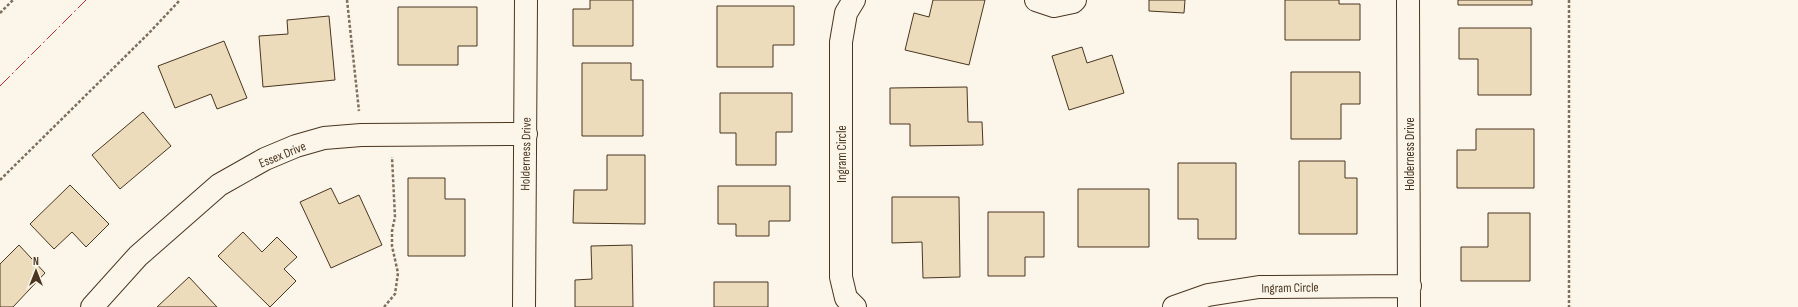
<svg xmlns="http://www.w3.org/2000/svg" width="1798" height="307" font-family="'Sofia Sans Condensed',sans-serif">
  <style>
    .building { fill: #ecdcbc; stroke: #4a3520 }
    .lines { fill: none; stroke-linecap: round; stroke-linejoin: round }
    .minor-casing { stroke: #4a3520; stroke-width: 24 }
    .path { stroke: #7f6f5c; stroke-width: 2.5; stroke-dasharray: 3 2; stroke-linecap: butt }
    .minor { stroke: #fbf6e9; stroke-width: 22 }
    .power { stroke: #c62828; stroke-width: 1; stroke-dasharray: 14 3 2 3; stroke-linecap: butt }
    .labels { text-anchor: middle; stroke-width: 3; stroke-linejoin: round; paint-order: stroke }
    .street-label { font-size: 13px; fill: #4a3520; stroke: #fbf6e9 }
  </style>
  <rect width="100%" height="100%" fill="#fbf6e9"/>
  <path class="building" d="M590 0H633V46H573V9H590Z
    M933 0H985L969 65 905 50 914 13 929 17Z
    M1149 0H1185L1184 13 1149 11Z
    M1285 0H1339V4H1360V40H1285Z
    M1458 0H1532V5H1458Z
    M717 6H794V45H773V67H717Z
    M398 7H477V46H458V65H398Z
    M329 16 335 80 263 87 259 36 288 34 287 20Z
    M1459 28H1531V95H1478V59H1459Z
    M224 41 247 98 217 109 211 94 175 108 158 66Z
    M1082 47 1087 63 1112 55 1124 93 1069 110 1052 56Z
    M582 63H631V80H643V136H582Z
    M1291 72H1360V104H1341V139H1291Z
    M967 87 968 122H982L983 145 910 146V124H890V88Z
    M720 93H792V132H776V165H736V133H720Z
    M143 112 171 146 120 189 92 155Z
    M1476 129H1534V188H1457V150H1476Z
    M607 155H645V224L573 223 574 190H607Z
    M1299 161H1345V178H1357V234H1299Z
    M1178 163H1236V239H1198V219H1178Z
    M408 178H445V199H465V256H408Z
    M70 185 109 224 86 247 72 232 54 249 30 224Z
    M718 186H790V221H769V236H736V224H718Z
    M331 188 339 204 359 195 382 245 331 268 300 202Z
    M1078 189H1149V247H1078Z
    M892 197H959L960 277 923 278 922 242 892 243Z
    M988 212H1044V257H1025V276H988Z
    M1488 213H1530V281H1461V247H1488Z
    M243 232 262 252 277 237 297 257 284 269 296 281 270 307 218 256Z
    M19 245 45 273 13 307H0V264Z
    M632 245 633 307H575V280L592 279 591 246Z
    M189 277 217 307H157Z
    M714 282H768V307H714Z"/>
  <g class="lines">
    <g class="minor-casing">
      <path id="minor" d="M854 0 846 13 841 42V277L846 298 855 307
        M1036 0 1054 6 1073 2 1075 0
        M1408 0 1409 307
        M92 307 138 256 219 185 265 159 296 146 324 138 361 135 526 134
        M524 307 526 0
        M1174 307 1208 295 1259 287 1410 286"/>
    </g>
    <path class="path" d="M347 0 359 111
      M1569 0V307
      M0 13 13 0
      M0 180 149 33 180 0
      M384 307 395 294 398 273 392 246V231L395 217 392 157"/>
    <use href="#minor" class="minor"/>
    <path class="power" d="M0 86 86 0"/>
  </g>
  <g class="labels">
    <g class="street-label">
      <text transform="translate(282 154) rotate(-22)" y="5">Essex Drive</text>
      <text transform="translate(525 154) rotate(-89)" y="5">Holderness Drive</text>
      <text transform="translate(841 154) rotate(-90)" y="5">Ingram Circle</text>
      <text transform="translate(1409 154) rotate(-90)" y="5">Holderness Drive</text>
      <text transform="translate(1290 287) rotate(-1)" y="5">Ingram Circle</text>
    </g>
  </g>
  <g transform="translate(36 271)" stroke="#fbf6e9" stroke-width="3" paint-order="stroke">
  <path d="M0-3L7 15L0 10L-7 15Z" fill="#4a3520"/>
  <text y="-6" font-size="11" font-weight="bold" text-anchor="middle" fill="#4a3520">N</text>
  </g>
</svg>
